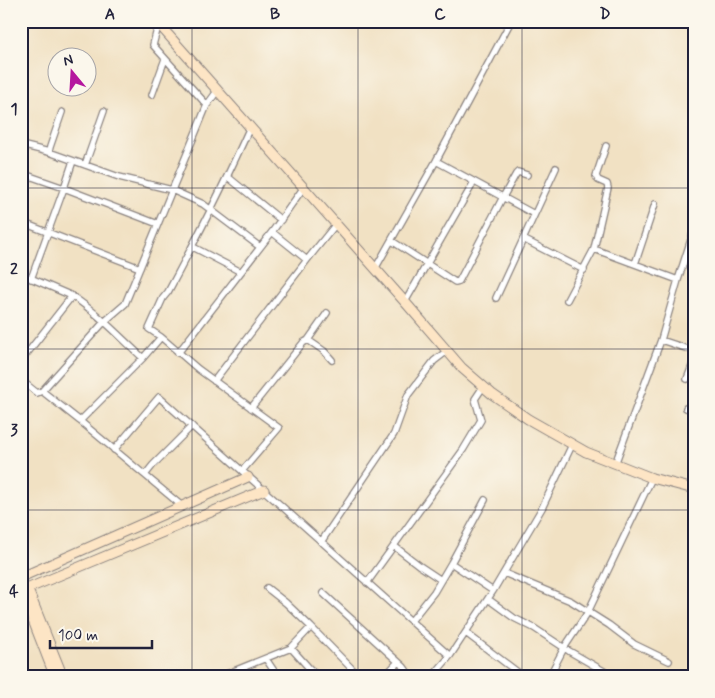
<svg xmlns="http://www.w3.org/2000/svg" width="715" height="698" font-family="Mynerve,sans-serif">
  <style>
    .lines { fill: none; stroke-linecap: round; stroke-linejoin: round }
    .street-casing { stroke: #8a827f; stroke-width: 8 }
    .secondary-casing { stroke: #8a827f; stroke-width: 11 }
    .street { stroke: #fff; stroke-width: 5.5 }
    .secondary { stroke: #fde5c5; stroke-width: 9 }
    .grid { fill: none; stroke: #22223b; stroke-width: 1; stroke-opacity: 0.55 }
    .neatline { fill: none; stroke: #22223b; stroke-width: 2 }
    .grid-label { font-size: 16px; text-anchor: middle; font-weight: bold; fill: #22223b }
  </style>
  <rect width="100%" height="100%" fill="#fbf7ec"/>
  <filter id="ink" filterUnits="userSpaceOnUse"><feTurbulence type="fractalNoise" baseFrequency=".02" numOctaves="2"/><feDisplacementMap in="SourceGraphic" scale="10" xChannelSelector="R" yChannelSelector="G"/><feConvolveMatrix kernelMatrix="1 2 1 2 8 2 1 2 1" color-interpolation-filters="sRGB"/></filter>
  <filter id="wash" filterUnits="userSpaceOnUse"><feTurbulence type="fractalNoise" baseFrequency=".0096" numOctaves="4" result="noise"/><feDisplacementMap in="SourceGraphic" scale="20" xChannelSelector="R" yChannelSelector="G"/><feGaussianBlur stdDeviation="1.12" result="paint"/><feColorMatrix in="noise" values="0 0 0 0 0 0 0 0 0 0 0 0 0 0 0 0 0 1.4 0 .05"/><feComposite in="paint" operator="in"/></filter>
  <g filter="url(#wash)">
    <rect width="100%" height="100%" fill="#f1e1c3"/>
  </g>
  <g filter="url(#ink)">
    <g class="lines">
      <g class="street-casing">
        <path id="street" d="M152 95 165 59
          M207 105 218 90
          M21 145 49 152 119 177 172 190 203 204 260 247
          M49 152 50 147 62 112
          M436 161 534 214
          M85 165 104 111
          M21 173 64 188 73 161
          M228 177 281 220
          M21 222 140 268
          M272 232 304 187
          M523 239 584 270
          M392 241 455 282 459 281 503 197 516 174 518 172 527 175
          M193 247 241 272
          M594 249 678 280
          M307 260 336 224
          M635 264 655 204
          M375 269 436 161 511 21
          M21 274 72 296C98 313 120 337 143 358L161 337
          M31 279 64 188 158 224
          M496 298 556 168
          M567 300 594 249 608 188 607 184 598 180 596 176 606 146
          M405 302 474 182
          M308 340 324 351 332 360
          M661 340 694 351
          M178 353 272 232 307 260 214 381
          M21 361 72 296
          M687 379 694 361
          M21 380 37 393 42 391 104 322 125 304 207 105 153 45 159 22
          M42 391 80 421 182 506
          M251 408 303 343 308 340 327 313
          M686 408 694 411
          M80 421 143 358
          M114 450 159 397 450 656 432 677
          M615 464 661 340 678 280 694 230
          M242 471 279 428 198 369 161 337 149 329 163 298 168 292C197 238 225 183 250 127
          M145 475 153 465 192 426
          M321 542 394 434 408 395 434 361 447 351
          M394 546 420 566 441 580
          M451 563 493 591
          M504 573 571 601 609 625 634 644 669 661
          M367 583 463 450 481 420 475 399 483 387
          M267 588 286 603 311 627 291 648
          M323 593 404 667 411 677
          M488 599 514 618 534 628 569 651 614 677
          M411 621 434 592 451 563 485 500
          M311 627 360 677
          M466 633 524 677
          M450 656 493 591 542 508 572 445
          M266 659 278 677
          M219 677 291 648 309 668 319 677
          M384 677 398 662
          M549 677 564 648 588 612 652 478"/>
      </g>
      <g class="secondary-casing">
        <path id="secondary" d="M156 21 405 302 462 368 492 394 528 419 586 452 652 478 694 489
          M21 574 26 575 248 477
          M29 588 264 490
          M28 590 63 677
          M22 592 55 677"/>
      </g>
      <use href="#street" class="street"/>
      <use href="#secondary" class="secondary"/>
    </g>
  </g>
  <path class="grid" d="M192 21V677M358 21V677M522 21V677M21 188H694M21 349H694M21 510H694"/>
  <rect width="715" height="698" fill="none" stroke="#fbf7ec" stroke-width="55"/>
  <g transform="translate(72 72) rotate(342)"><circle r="24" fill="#fbf7ec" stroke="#a4a2a5"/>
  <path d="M0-4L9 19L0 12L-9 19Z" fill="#b5179e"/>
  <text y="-8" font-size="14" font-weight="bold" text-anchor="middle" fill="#22223b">N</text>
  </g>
  <path d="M50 640v8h102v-8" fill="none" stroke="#22223b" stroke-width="2.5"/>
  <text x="58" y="640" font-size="15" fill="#22223b" stroke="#fbf7ec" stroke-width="4" paint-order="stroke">100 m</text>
  <rect x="28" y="28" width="660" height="642" class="neatline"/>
  <g class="grid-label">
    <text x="110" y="19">A</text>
    <text x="275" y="19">B</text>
    <text x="440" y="19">C</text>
    <text x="605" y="19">D</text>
    <text x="14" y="114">1</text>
    <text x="14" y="274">2</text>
    <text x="14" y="435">3</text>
    <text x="14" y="596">4</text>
  </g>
</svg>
